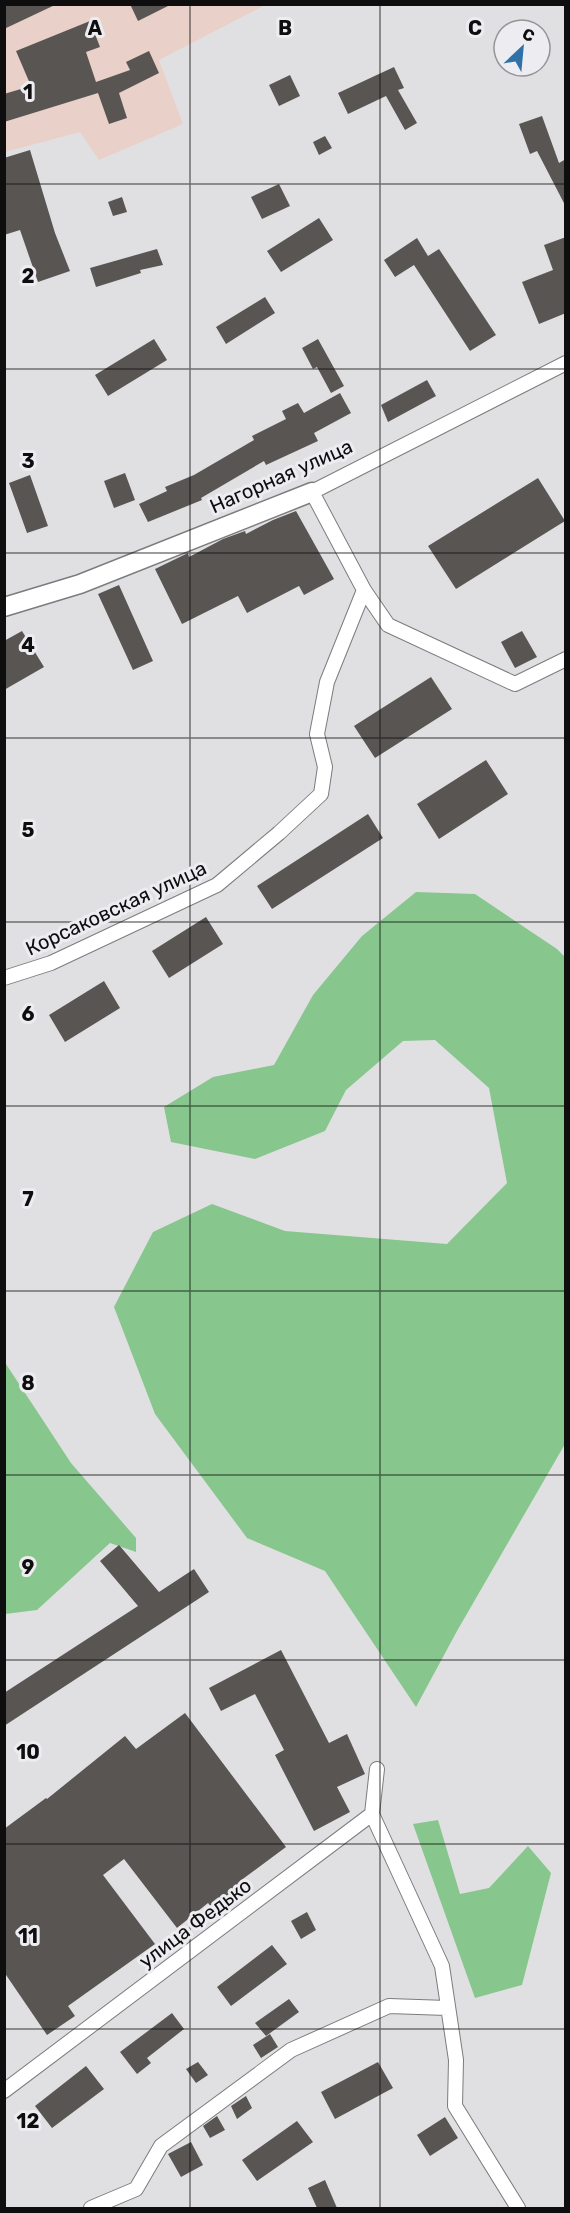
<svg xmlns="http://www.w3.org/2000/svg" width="570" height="2213" font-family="Rubik,sans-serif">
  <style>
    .industrial { fill: #e9d0c8 }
    .green { fill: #87c68c }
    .building { fill: #585553 }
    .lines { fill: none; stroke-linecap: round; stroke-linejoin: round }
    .minor-casing { stroke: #7c7c7f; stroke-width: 16 }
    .tertiary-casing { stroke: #7c7c7f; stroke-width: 21 }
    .minor { stroke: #fff; stroke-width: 14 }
    .tertiary { stroke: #fff; stroke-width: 18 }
    .grid { fill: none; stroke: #0e0e0f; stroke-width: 1.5; stroke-opacity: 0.55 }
    .labels { text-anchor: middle; stroke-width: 6; stroke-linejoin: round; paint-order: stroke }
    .street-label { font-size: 20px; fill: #0e0e0f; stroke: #ededf1 }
    .grid-label { font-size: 20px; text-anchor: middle; font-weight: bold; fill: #0e0e0f; stroke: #ededf1; stroke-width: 6; stroke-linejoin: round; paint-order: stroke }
  </style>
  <rect width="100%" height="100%" fill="#e0e0e3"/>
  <path class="industrial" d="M5 5H265L159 60 183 124 99 160 80 132 5 152Z"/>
  <path class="green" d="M416 892 475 894 557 949 566 958 565 1444 457 1631 416 1707 325 1571 247 1538 155 1414 114 1307 153 1232 212 1204 285 1231 447 1244 507 1183 489 1088 435 1040 403 1041 346 1090 325 1131 255 1159 171 1142 164 1107 213 1077 274 1065 313 995 362 936Z
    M4 1361 71 1463 136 1538V1552L110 1543 37 1610 5 1614Z
    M438 1820 460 1894 489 1888 528 1846 551 1873 522 1985 475 1998 413 1824Z"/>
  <path class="building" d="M4 4H57L4 29Z
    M130 4H172L138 21Z
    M90 21 100 47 86 52 96 82 130 70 126 62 149 51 159 73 119 93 127 118 109 124 98 93 4 122V94L31 86 16 51Z
    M394 67 404 88 398 90 417 123 405 130 386 96 348 114 338 93Z
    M290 75 300 96 279 106 269 85Z
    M542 116 559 163 566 159V207L537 151 530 154 519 124Z
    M325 136 332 148 319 155 313 142Z
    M30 150 55 233 70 271 38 282 20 230 4 235V158Z
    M279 184 290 206 262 219 251 197Z
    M122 197 127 212 113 216 108 202Z
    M319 218 333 240 281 272 267 251Z
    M566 237V313L539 324 522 282 553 270 544 245Z
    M417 238 428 256 439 249 496 335 470 351 414 265 395 277 384 260Z
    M157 249 163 265 140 270 141 273 96 287 90 268Z
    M265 297 275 313 226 344 216 327Z
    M154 339 167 360 108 396 95 375Z
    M318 339 344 386 331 393 317 367 313 369 302 348Z
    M427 380 436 396 388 422 381 405Z
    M340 393 351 413 314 433 318 441 266 465 264 461 201 498 202 500 148 522 139 504 167 491 165 487 194 475 254 440 252 436 286 419 282 411 298 403 304 413Z
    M125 473 135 500 114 508 104 481Z
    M30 475 48 526 27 533 9 483Z
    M538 478 565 521 456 589 428 546Z
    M296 511 334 579 304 595 299 586 247 613 238 596 182 624 155 569 188 553 189 557 223 539 245 531 246 534 273 520Z
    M119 585 153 661 133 670 98 594Z
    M22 631 44 667 4 690V641Z
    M522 631 537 657 515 668 501 642Z
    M431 677 452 709 375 758 354 726Z
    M486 760 508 794 439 839 417 804Z
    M368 814 383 838 272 909 257 886Z
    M206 917 223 944 169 978 152 951Z
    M104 981 120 1008 65 1042 49 1015Z
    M119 1545 159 1592 194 1569 209 1592 4 1726V1693L138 1606 100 1561Z
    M281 1650 329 1743 347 1734 365 1774 337 1787 350 1812 314 1831 275 1755 284 1750 255 1694 221 1711 209 1688Z
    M185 1713 286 1847 240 1881 244 1887 214 1910 208 1903 177 1928 124 1859 103 1875 155 1944 68 2006 75 2016 47 2035 4 1972V1829L46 1798 47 1799 125 1736 136 1749Z
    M307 1912 316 1930 301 1939 291 1921Z
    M272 1945 287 1964 231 2006 217 1987Z
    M289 1999 299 2012 266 2036 255 2023Z
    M172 2013 184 2029 147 2058 151 2063 137 2074 120 2052Z
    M270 2034 278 2047 261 2058 253 2045Z
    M198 2062 208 2075 196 2083 186 2069Z
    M378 2062 393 2088 335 2119 321 2092Z
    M86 2066 104 2089 52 2128 35 2106Z
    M246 2096 252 2108 237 2119 231 2106Z
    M217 2116 225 2130 210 2138 203 2126Z
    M445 2117 458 2138 430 2156 417 2135Z
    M297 2121 313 2142 257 2181 242 2160Z
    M191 2142 203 2165 181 2177 168 2154Z
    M325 2180 337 2208H317L308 2188Z"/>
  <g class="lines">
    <g class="minor-casing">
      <path id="minor" d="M566 363 312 492 364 590 388 625 515 684 566 659
        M4 978 51 963 217 885 279 833 321 794 325 767 317 734 327 682 364 590
        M372 1814 442 1966 456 2060 455 2106 518 2208
        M4 2091 372 1814 377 1769
        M91 2208 136 2189 161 2146 291 2050 389 2006 447 2008"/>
    </g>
    <g class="tertiary-casing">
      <path id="tertiary" d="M4 607 80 584 312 492"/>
    </g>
    <use href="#minor" class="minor"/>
    <use href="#tertiary" class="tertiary"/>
  </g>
  <path class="grid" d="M190 4V2208M380 4V2208M4 184H566M4 369H566M4 553H566M4 738H566M4 922H566M4 1106H566M4 1291H566M4 1475H566M4 1660H566M4 1844H566M4 2029H566"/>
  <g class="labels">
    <g class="street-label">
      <text transform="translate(281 476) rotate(-24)" y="7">Нагорная улица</text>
      <text transform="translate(116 908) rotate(-25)" y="7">Корсаковская улица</text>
      <text transform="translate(195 1923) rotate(-37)" y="7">улица Федько</text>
    </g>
  </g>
  <g class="grid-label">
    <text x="95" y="35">A</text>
    <text x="285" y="35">B</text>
    <text x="475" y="35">C</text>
    <text x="28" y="99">1</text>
    <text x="28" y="283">2</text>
    <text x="28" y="468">3</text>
    <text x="28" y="652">4</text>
    <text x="28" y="837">5</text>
    <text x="28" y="1021">6</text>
    <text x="28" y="1206">7</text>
    <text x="28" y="1390">8</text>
    <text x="28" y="1574">9</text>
    <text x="28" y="1759">10</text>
    <text x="28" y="1943">11</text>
    <text x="28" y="2128">12</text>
  </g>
  <rect width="570" height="2213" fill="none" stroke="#0e0e0f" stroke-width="12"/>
  <g transform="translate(522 48) rotate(26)"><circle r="28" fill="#ededf1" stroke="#949497" stroke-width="1.5"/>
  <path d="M0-4.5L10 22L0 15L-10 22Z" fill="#3072a8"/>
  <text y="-9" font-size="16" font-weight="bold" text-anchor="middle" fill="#0e0e0f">С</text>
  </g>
</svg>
